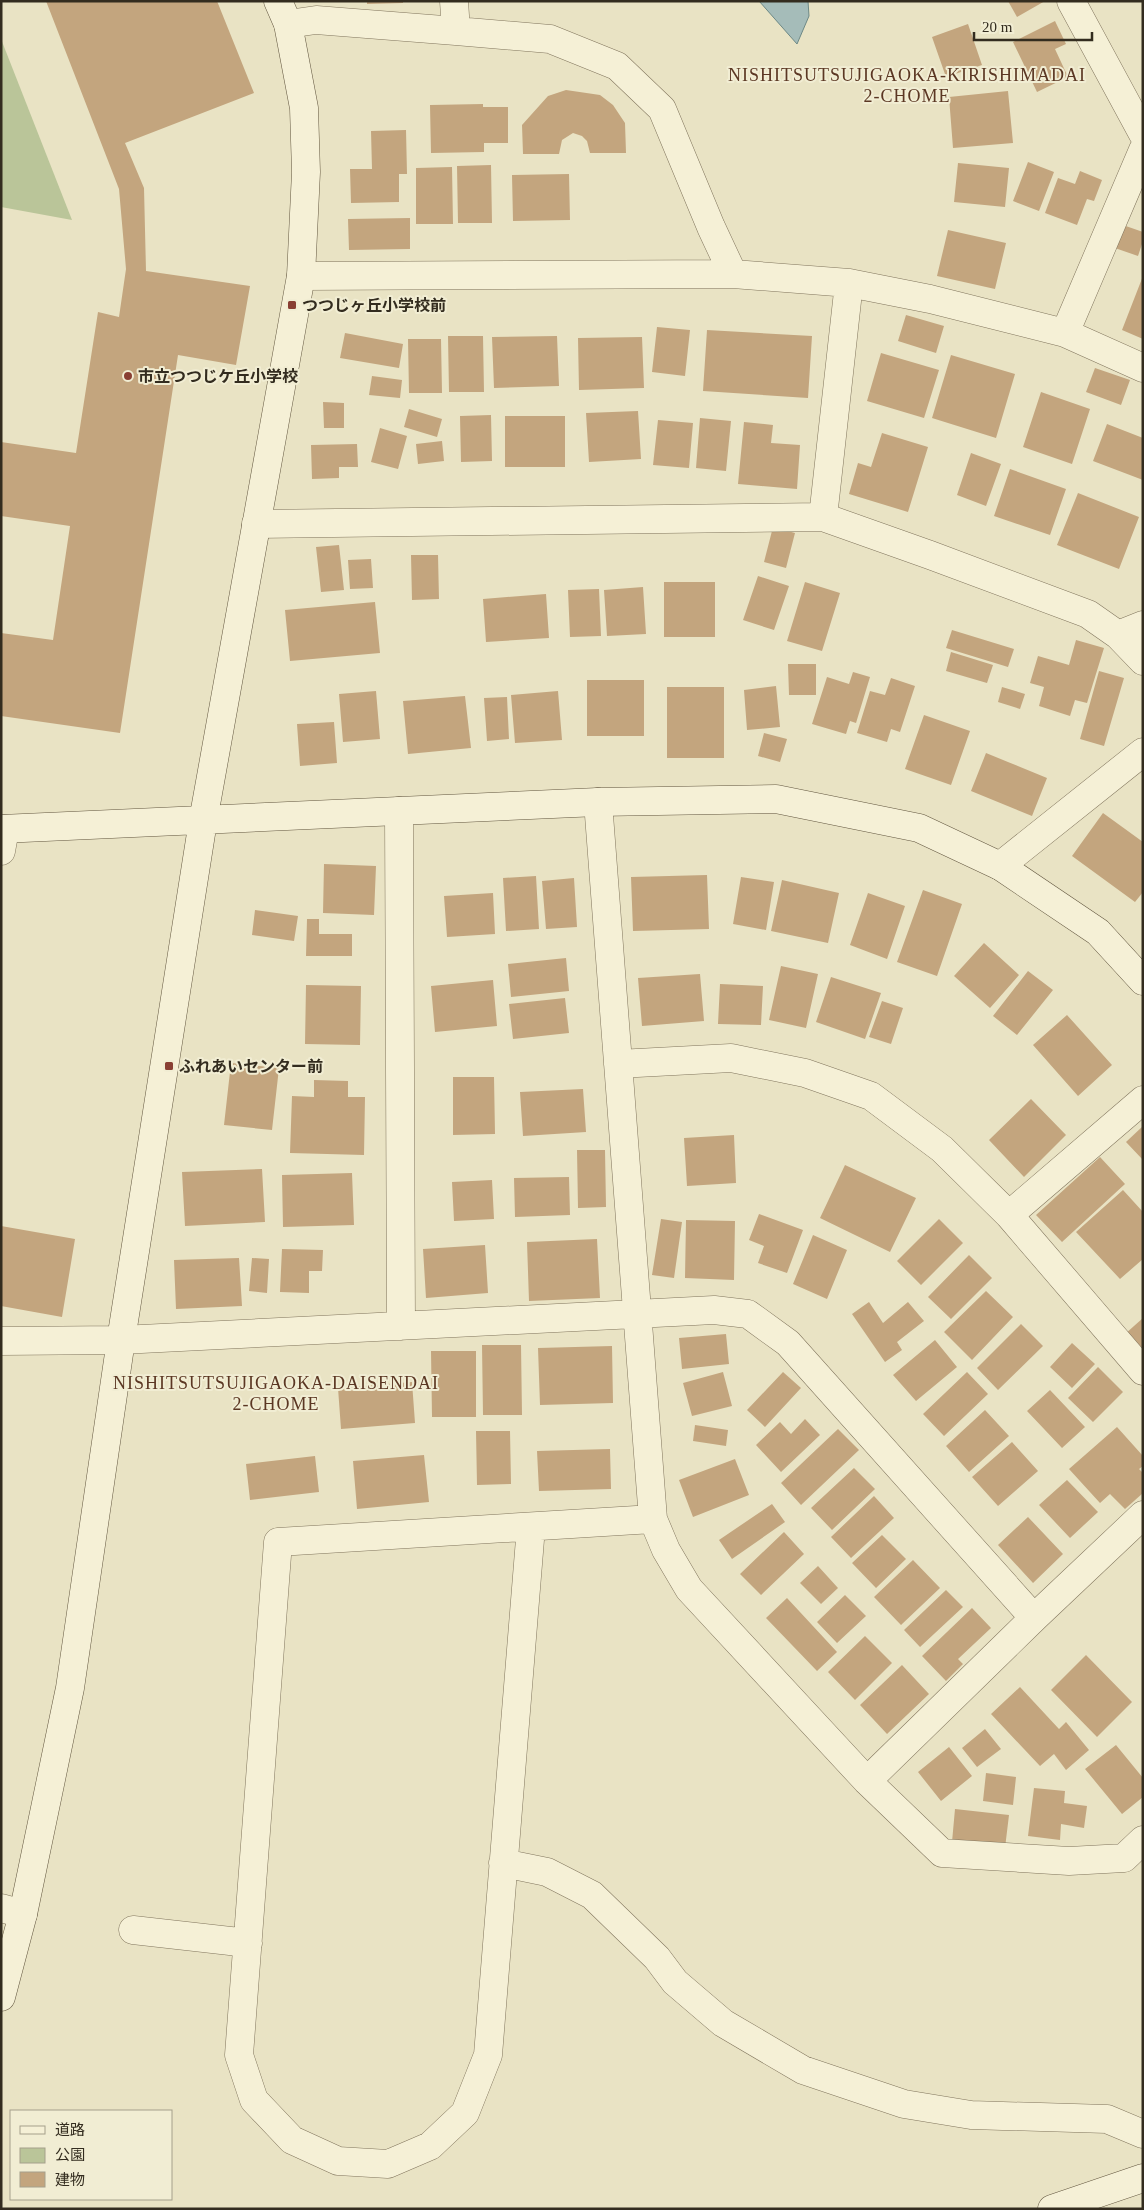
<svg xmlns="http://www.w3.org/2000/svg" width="1144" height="2210" font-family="'Times New Roman','Noto Sans JP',serif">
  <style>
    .green { fill: #bac599 }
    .water { fill: #a5bcb9; stroke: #6e8986 }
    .building { fill: #c3a57e }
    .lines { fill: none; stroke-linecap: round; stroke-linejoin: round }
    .street-casing { stroke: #81755d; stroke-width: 29 }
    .secondary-casing { stroke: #635740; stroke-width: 29 }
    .street { stroke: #f5f0d6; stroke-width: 28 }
    .secondary { stroke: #f5f0d6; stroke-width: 28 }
    .poi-dot { fill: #893f33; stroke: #f1edd3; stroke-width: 2 }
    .labels { text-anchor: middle; stroke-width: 4; stroke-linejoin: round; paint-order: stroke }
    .poi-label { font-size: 16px; font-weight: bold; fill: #332c1f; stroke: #f1edd3; text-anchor: start }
    .neighbourhood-label { font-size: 18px; letter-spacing: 1px; fill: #5b3723; stroke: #f1edd3 }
  </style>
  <rect width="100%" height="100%" fill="#e9e3c4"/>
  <path class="green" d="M1 39 72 220 1 207Z"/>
  <path class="water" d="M759 1H808L809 16 797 44Z"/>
  <path class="building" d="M46 1H217L254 93 125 143 144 188 146 271 250 286 236 365 178 355 120 733 1 716V633L53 640 70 526 1 516V442L76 453 98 312 119 317 126 269 119 189Z
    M367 1H403V3L367 4Z
    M1008 1H1045L1017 17Z
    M1055 21 1066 44 1055 49 1068 77 1037 92 1013 42Z
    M968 24 982 65 946 77 932 37Z
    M566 90 600 95 613 105 625 123 626 153H590L587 141 582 136 573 133 562 140 559 154H523L522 125 548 96Z
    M1008 91 1013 143 953 148 949 97Z
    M483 104V107H508V143H484V152L431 153 430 105Z
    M406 130 407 174H399V202L351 203 350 169H372L371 131Z
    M1028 162 1054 172 1039 211 1013 201Z
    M958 163 1009 168 1005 207 954 202Z
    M491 165 492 223H458L457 166Z
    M452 167 453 224H416V168Z
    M1080 171 1102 180 1094 201 1087 199 1077 225 1045 213 1058 178 1075 184Z
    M569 174 570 220 513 221 512 175Z
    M410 218V249L349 250 348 219Z
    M1120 224 1143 232V241L1138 256 1112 247Z
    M948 230 1006 243 995 289 937 276Z
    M1143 276V339L1122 330Z
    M906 315 944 326 936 353 898 341Z
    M657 327 690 330 685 376 652 372Z
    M707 330 812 336 808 398 703 391Z
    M345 333 403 344 399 368 340 358Z
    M448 336H483L484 392H449Z
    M557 336 559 386 494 388 492 337Z
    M642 337 644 388 579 390 578 338Z
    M408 339H441L442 393H409Z
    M881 353 939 370 924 418 867 401Z
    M951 355 1015 374 996 438 932 418Z
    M1095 368 1130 380 1121 405 1086 392Z
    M372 376 402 380 400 398 369 395Z
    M1041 392 1090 409 1072 464 1023 447Z
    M323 402 344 403V428H324Z
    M409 409 442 419 437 437 404 427Z
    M638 411 641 459 589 462 586 413Z
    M491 415 492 461 461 462 460 416Z
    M505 416H565V467H505Z
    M700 418 731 421 726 471 696 468Z
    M658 420 693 423 689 468 653 465Z
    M744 422 773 425 771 443 800 445 797 489 738 484Z
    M1107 424 1143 438V480L1093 461Z
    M380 428 407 436 398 469 371 462Z
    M882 433 928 447 908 512 849 494 858 463 871 467Z
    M442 441 444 461 418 464 416 444Z
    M357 444 358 467H339V478L312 479 311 445Z
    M971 453 1001 464 986 506 957 495Z
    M1010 469 1066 489 1050 535 994 516Z
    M1078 493 1139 517 1119 569 1057 545Z
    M773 527 795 533 786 568 764 562Z
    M339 545 344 590 321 592 316 547Z
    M411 555H438L439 599 412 600Z
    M371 559 373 588 350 589 348 560Z
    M758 576 789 586 774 630 743 620Z
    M664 582H715V637H664Z
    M805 582 840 593 822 651 787 641Z
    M643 587 646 634 607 636 604 590Z
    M599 589 601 636 570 637 568 590Z
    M546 594 549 638 486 642 483 599Z
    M375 602 380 653 290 661 285 610Z
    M952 630 1014 649 1008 667 946 648Z
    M1076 640 1104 648 1087 703 1075 700 1070 716 1039 706 1044 687 1030 683 1038 656 1069 665Z
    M951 652 993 665 987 683 946 671Z
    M788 664H816V695H789Z
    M1099 671 1124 678 1104 746 1080 739Z
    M853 672 870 677 856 723 850 721 846 734 812 724 827 677 849 684Z
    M891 678 915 686 900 732 891 729 887 742 857 733 870 691 885 695Z
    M587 680H644V736H587Z
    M776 686 780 727 747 730 744 690Z
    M667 687H724V758H667Z
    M1002 687 1025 694 1020 709 998 702Z
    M376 691 380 739 343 742 339 694Z
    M558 691 562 740 515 743 511 695Z
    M465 696 471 748 408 754 403 701Z
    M507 697 509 739 487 741 484 698Z
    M924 715 970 731 951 785 905 769Z
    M334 722 337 763 300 766 297 724Z
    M764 733 787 739 780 762 758 756Z
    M986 753 1047 778 1032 816 971 791Z
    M1103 813 1143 842V892L1135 902 1072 856Z
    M324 864 376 866 374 915 323 913Z
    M707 875 709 929 633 931 631 877Z
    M536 876 539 929 506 931 503 878Z
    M741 877 774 882 766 930 733 924Z
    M574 878 577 927 546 929 542 881Z
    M782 880 839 893 828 943 771 931Z
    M923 890 962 904 937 976 897 962Z
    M493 893 495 934 447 937 444 896Z
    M868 893 905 906 887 959 850 945Z
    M255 910 298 916 294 941 252 935Z
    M307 919H319V934H352V956H306Z
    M984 943 1019 975 990 1008 954 976Z
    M566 958 569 991 511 997 508 964Z
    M781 966 818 974 806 1028 769 1020Z
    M1028 971 1053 990 1017 1035 993 1016Z
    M700 974 704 1021 642 1026 638 978Z
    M831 977 881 993 865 1039 816 1022Z
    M493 980 497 1026 435 1032 431 986Z
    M720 984 763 986 761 1025 718 1024Z
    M306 985 361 986 360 1045 305 1044Z
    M565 998 569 1033 513 1039 509 1004Z
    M882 1001 903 1008 891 1044 869 1037Z
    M1067 1015 1112 1065 1078 1096 1033 1045Z
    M231 1063 279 1068 272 1130 224 1125Z
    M453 1077H494L495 1134 453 1135Z
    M314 1080 348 1081V1097H365L364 1155 290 1153 292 1096 314 1097Z
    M583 1089 586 1132 523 1136 520 1092Z
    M1031 1099 1066 1135 1024 1177 989 1140Z
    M1143 1126V1160L1126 1142Z
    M734 1135 736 1183 687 1186 684 1138Z
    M577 1150H605L606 1207 578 1208Z
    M1100 1157 1125 1184 1062 1242 1036 1215Z
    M845 1165 916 1198 890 1252 820 1218Z
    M262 1169 265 1222 185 1226 182 1172Z
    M352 1173 354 1225 283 1227 282 1175Z
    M569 1177 570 1215 515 1217 514 1178Z
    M492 1180 494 1219 454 1221 452 1182Z
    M1123 1190 1143 1212V1259L1120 1279 1076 1232Z
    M759 1214 803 1230 787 1273 758 1263 764 1246 749 1240Z
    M661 1219 682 1222 674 1278 652 1275Z
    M939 1219 963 1243 921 1285 897 1261Z
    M686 1220 735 1221 734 1280 685 1278Z
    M1 1226 75 1239 62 1317 1 1306Z
    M813 1235 847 1250 827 1299 793 1284Z
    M597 1239 600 1298 529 1301 527 1242Z
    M485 1245 488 1293 426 1298 423 1249Z
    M282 1249 323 1250 322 1271H309V1293L280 1292Z
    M969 1255 992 1278 951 1319 928 1297Z
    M239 1258 242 1306 176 1309 174 1260Z
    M252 1258 269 1259 267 1293 249 1291Z
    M986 1291 1013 1317 972 1360 944 1332Z
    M869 1302 883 1323 908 1302 924 1321 897 1342 902 1350 885 1362 852 1314Z
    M1143 1318V1354L1125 1334Z
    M1021 1324 1043 1346 998 1390 977 1368Z
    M726 1334 729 1364 682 1369 679 1338Z
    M935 1340 957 1367 916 1401 893 1375Z
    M1072 1343 1095 1364 1072 1388 1050 1367Z
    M482 1345H521L522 1415H483Z
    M612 1346 613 1403 540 1405 538 1348Z
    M431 1351H476V1417H432Z
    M1098 1367 1123 1392 1093 1422 1068 1398Z
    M723 1372 732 1406 692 1416 683 1383Z
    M783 1372 801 1388 765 1427 747 1410Z
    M967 1372 988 1394 944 1436 923 1414Z
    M412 1382 415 1423 341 1429 338 1388Z
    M1050 1390 1085 1427 1062 1448 1027 1411Z
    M985 1410 1009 1436 969 1472 946 1446Z
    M805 1419 820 1435 781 1472 756 1445 780 1422 791 1434Z
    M695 1425 728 1430 726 1446 693 1441Z
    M1117 1427 1143 1456V1466L1139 1469 1143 1473V1493L1125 1509 1110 1494 1100 1503 1069 1469Z
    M838 1429 859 1450 801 1505 781 1483Z
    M476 1431H510L511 1484 477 1485Z
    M1012 1442 1038 1471 998 1506 972 1477Z
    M610 1449 611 1489 539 1491 537 1451Z
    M424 1455 429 1502 357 1509 353 1461Z
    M315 1456 319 1492 250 1500 246 1464Z
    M735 1459 749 1495 693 1517 679 1480Z
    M854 1468 875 1489 832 1530 811 1508Z
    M1067 1480 1098 1512 1070 1538 1039 1505Z
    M874 1496 894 1518 851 1558 831 1537Z
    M772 1504 785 1522 732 1559 719 1540Z
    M1028 1517 1063 1554 1033 1583 998 1545Z
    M784 1532 804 1554 761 1595 740 1574Z
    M882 1535 906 1559 876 1588 852 1563Z
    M913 1560 940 1588 901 1625 874 1597Z
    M818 1566 838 1588 821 1604 800 1583Z
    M946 1590 963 1607 920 1647 904 1630Z
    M845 1595 866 1616 837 1643 817 1622Z
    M787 1598 837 1652 817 1671 766 1618Z
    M972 1608 991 1628 958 1659 963 1664 946 1681 922 1656Z
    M865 1636 892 1663 855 1700 828 1672Z
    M1086 1655 1132 1702 1097 1737 1051 1690Z
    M902 1665 929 1694 887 1734 860 1705Z
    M1020 1687 1059 1729 1066 1722 1089 1750 1066 1770 1054 1754 1040 1766 991 1714Z
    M985 1729 1001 1749 977 1767 962 1748Z
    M1116 1745 1143 1778V1797L1122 1814 1085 1769Z
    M949 1747 972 1776 941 1801 918 1772Z
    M986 1773 1016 1777 1013 1805 983 1801Z
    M1034 1788 1065 1791 1064 1803 1087 1806 1084 1828 1061 1824 1060 1840 1028 1836Z
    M955 1809 1009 1815 1005 1848 952 1842Z"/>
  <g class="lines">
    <g class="street-casing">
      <path id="street" d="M454 1 456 31 550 39 617 66 662 109 711 227 733 274
        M1071 1 1143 134
        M288 24 316 20 456 31
        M301 276 733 274 849 283 930 299 1065 333 1143 368
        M1065 333 1143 150
        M823 517 849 283
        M256 524 823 517 930 555 1088 614 1118 635 1143 661
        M1118 635 1143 625
        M598 802 653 1519 666 1550 689 1589 867 1781 942 1853 1069 1861 1124 1858 1143 1840
        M399 811 401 1326
        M1 851 5 829
        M1000 866 1143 752
        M618 1064 731 1058 805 1073 871 1096 942 1149 1009 1215 1143 1371
        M1009 1215 1143 1100
        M1 1341 121 1340 714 1310 748 1314 788 1343 1034 1618
        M531 1527 488 2055 465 2113 430 2146 388 2164 338 2161 292 2140 254 2100 239 2055 278 1542 653 1519
        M867 1781 1034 1618 1143 1515
        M503 1863 547 1872 592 1895 657 1958 675 1982 723 2023 803 2070 904 2104 971 2115 1107 2119 1143 2134
        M1 1908 23 1914
        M133 1930 248 1943"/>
    </g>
    <g class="secondary-casing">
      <path id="secondary" d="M1 829 598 802 776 799 919 828 1000 866 1098 932 1143 981
        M1 1997 23 1914 70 1688 121 1340 203 821 301 276 306 172 304 108 288 24 278 1
        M1052 2209 1143 2178"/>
    </g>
    <use href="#street" class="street"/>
    <use href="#secondary" class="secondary"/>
  </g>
  <g class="poi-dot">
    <rect x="287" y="300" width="10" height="10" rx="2.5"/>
    <circle cx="128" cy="376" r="5"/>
    <rect x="164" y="1061" width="10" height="10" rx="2.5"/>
  </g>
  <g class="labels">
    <g class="poi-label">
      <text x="302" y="311">つつじヶ丘小学校前</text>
      <text x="138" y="382">市立つつじケ丘小学校</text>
      <text x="179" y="1072">ふれあいセンター前</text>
    </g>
    <g class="neighbourhood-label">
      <text x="907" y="81">NISHITSUTSUJIGAOKA-KIRISHIMADAI<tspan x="907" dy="21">2-CHOME</tspan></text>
      <text x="276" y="1389">NISHITSUTSUJIGAOKA-DAISENDAI<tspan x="276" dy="21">2-CHOME</tspan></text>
    </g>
  </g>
  <rect width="1144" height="2210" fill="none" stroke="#332c1f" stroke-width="5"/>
  <rect x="10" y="2110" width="162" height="90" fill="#f1edd3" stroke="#a5a08b"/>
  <rect x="20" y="2126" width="25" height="8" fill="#f5f0d6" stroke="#a5a08b"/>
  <text x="55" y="2135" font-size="15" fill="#332c1f">道路</text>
  <rect x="20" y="2148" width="25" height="15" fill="#bac599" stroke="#a5a08b"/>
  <text x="55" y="2160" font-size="15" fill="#332c1f">公園</text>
  <rect x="20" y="2172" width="25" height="15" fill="#c3a57e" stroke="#a5a08b"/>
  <text x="55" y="2185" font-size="15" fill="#332c1f">建物</text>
  <path d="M974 32v8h118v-8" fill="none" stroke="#332c1f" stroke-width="2.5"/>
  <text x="982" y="32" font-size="15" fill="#332c1f" stroke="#f1edd3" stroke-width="4" paint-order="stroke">20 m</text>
</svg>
